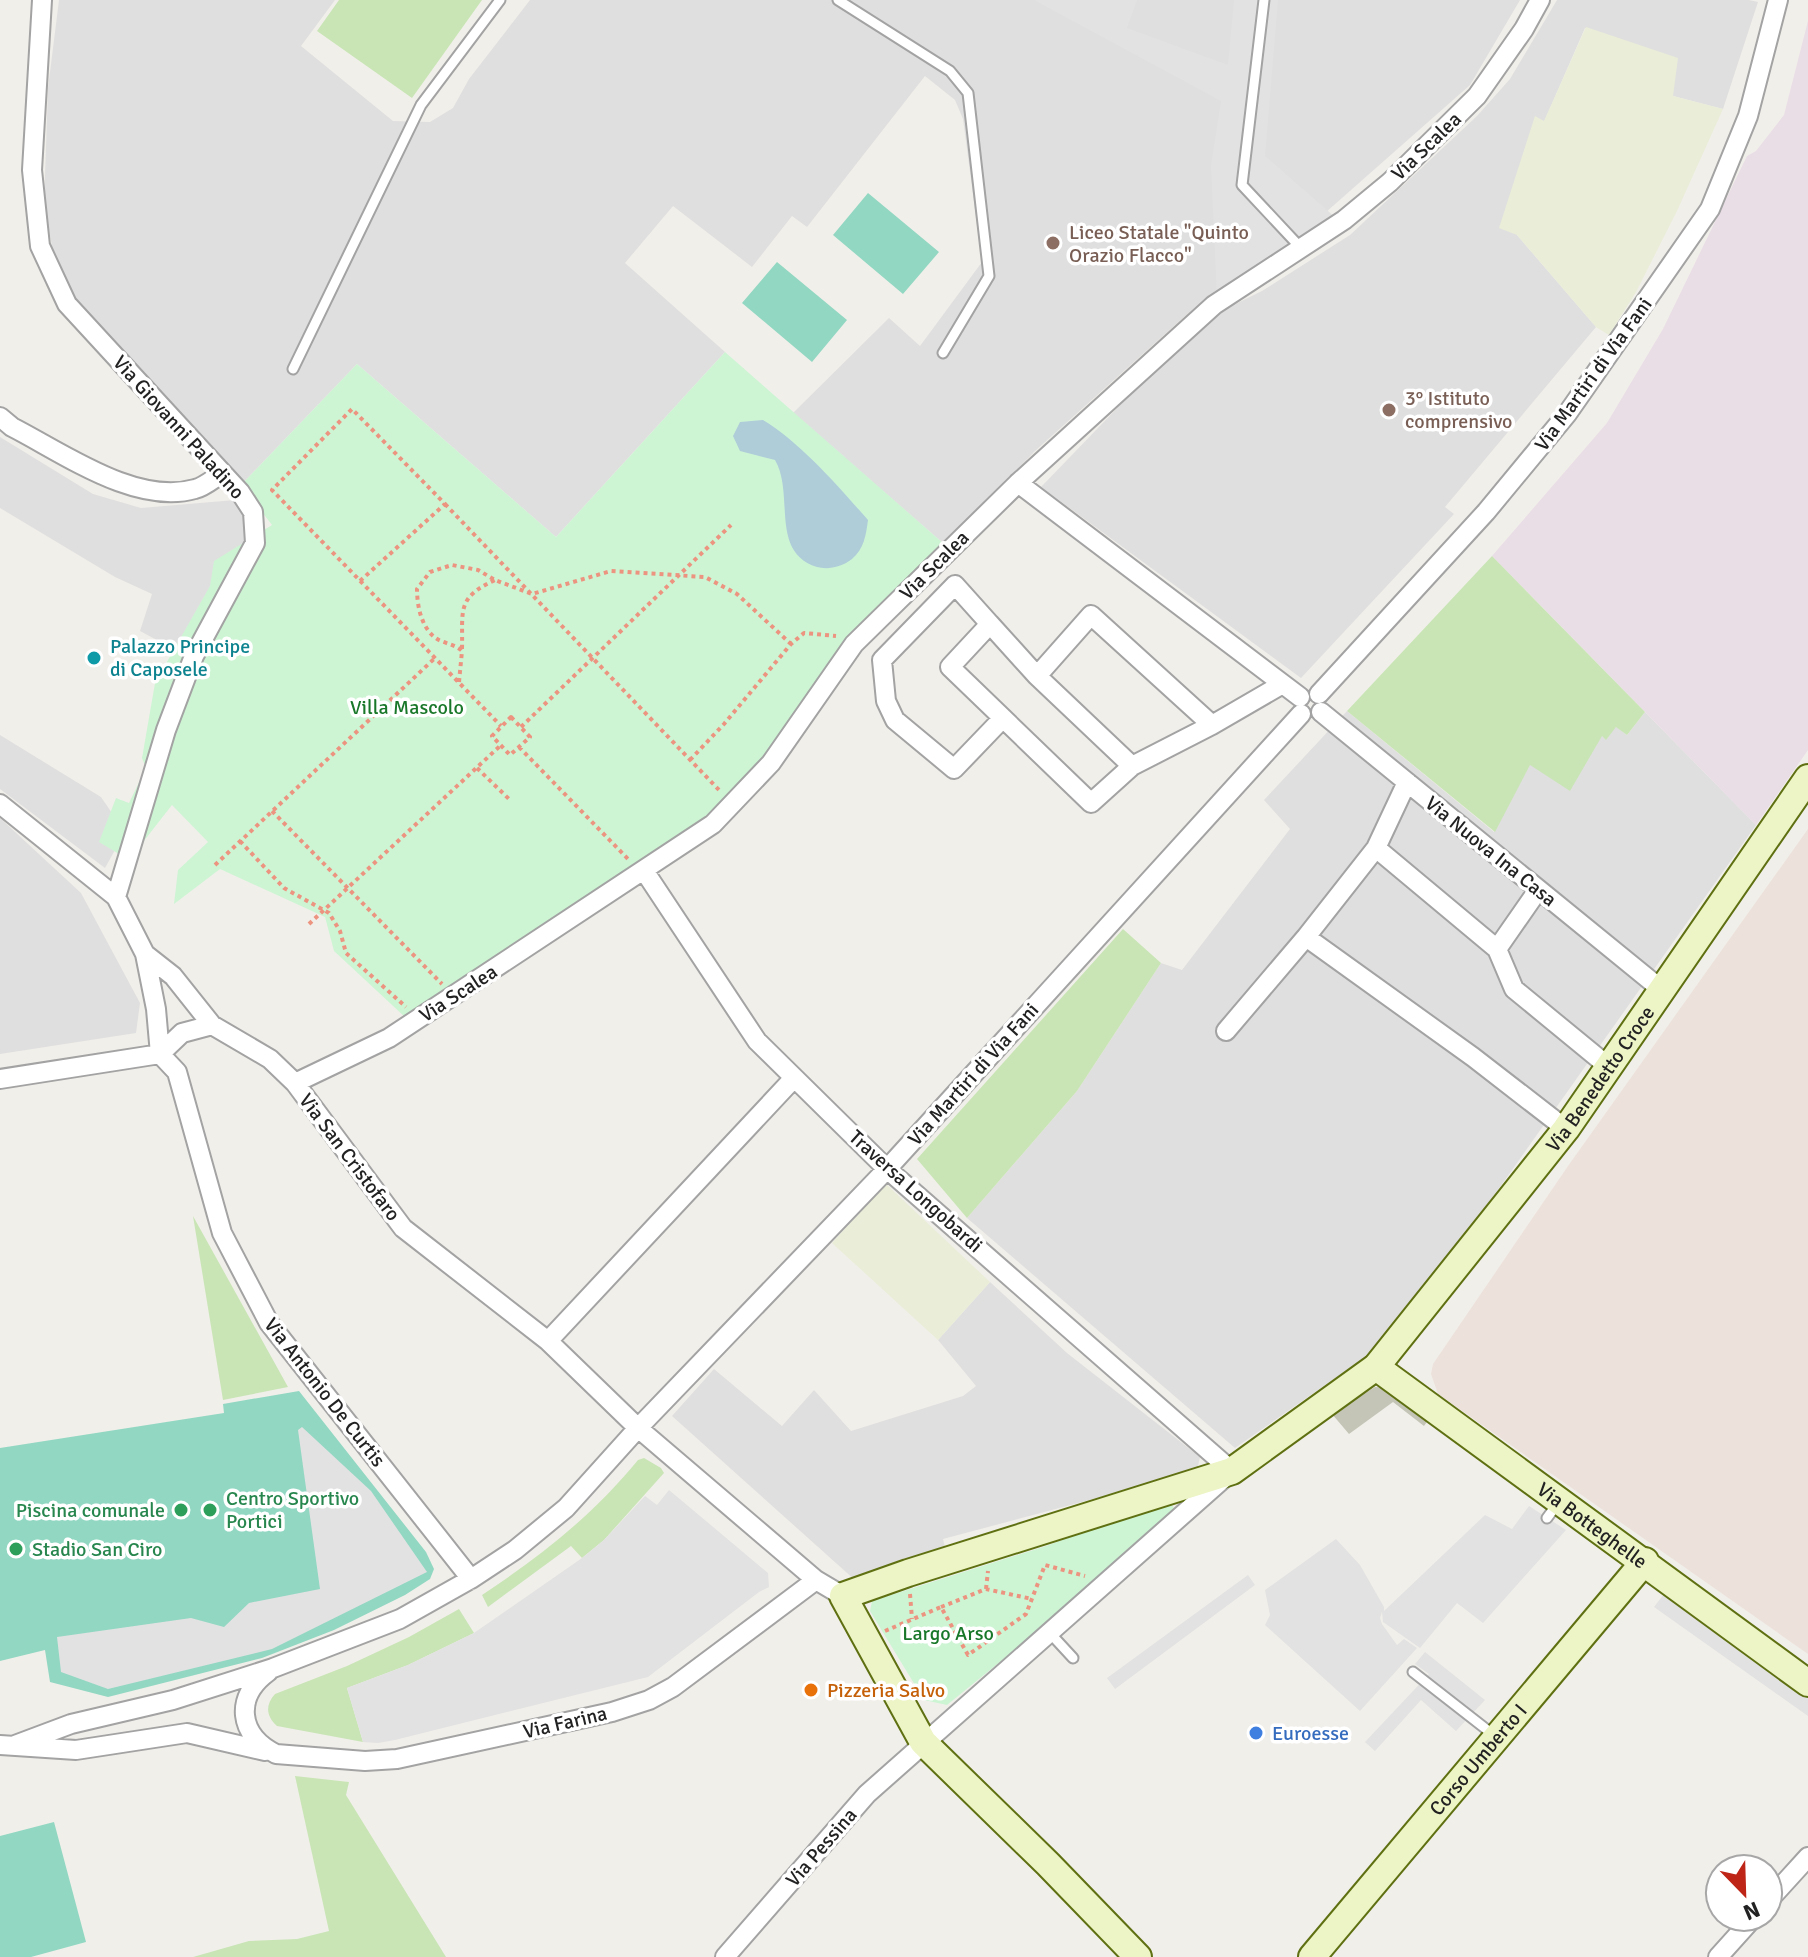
<svg xmlns="http://www.w3.org/2000/svg" width="1808" height="1957" font-family="Signika,sans-serif">
  <style>
    .residential { fill: #e0dfdf }
    .industrial { fill: #e9dde6 }
    .military { fill: #ede1db }
    .construction { fill: #c4c5b6 }
    .farmland { fill: #eaedd8 }
    .grass { fill: #c9e5b6 }
    .park { fill: #cdf5d4 }
    .pitch { fill: #91d7c2 }
    .parking { fill: #e2e2e2 }
    .water { fill: #afccd9 }
    .lines { fill: none; stroke-linecap: round; stroke-linejoin: round }
    .service-casing { stroke: #a3a3a3; stroke-width: 13 }
    .minor-casing { stroke: #a3a3a3; stroke-width: 22 }
    .secondary-casing { stroke: #5e7011; stroke-width: 30 }
    .path { stroke: #ec9480; stroke-width: 4; stroke-dasharray: 4 4; stroke-linecap: butt }
    .service { stroke: #fff; stroke-width: 9 }
    .minor { stroke: #fff; stroke-width: 18 }
    .secondary { stroke: #edf4c5; stroke-width: 26 }
    .education-dot { fill: #8d6e63; stroke: #fff; stroke-width: 3 }
    .culture-dot { fill: #0f9aa8; stroke: #fff; stroke-width: 3 }
    .leisure-dot { fill: #2e9e5b; stroke: #fff; stroke-width: 3 }
    .food-dot { fill: #e8710a; stroke: #fff; stroke-width: 3 }
    .shop-dot { fill: #3f7fe0; stroke: #fff; stroke-width: 3 }
    .labels { text-anchor: middle; stroke-width: 7; stroke-linejoin: round; paint-order: stroke }
    .street-label { font-size: 20px; fill: #222; stroke: #fff }
    .education-label { font-size: 20px; fill: #785e54; stroke: #fff; text-anchor: start }
    .culture-label { font-size: 20px; fill: #0d838f; stroke: #fff; text-anchor: start }
    .park-label { font-size: 20px; fill: #187729; stroke: #fff }
    .leisure-label { font-size: 20px; fill: #27864d; stroke: #fff; text-anchor: start }
    .food-label { font-size: 20px; fill: #c56008; stroke: #fff; text-anchor: start }
    .shop-label { font-size: 20px; fill: #366cbe; stroke: #fff; text-anchor: start }
  </style>
  <rect width="100%" height="100%" fill="#f1efea"/>
  <path class="residential" d="M59 0H335L301 46 393 121 430 122 453 108 469 79 530 0H1520L1470 85 1325 213 1204 299 1035 451 944 544 793 413 889 318 920 346 982 262 963 119 955 100 925 76 807 227 792 216 752 267 673 206 625 263 725 352 556 537 357 364 241 485 70 295 53 251 44 205 48 88Z
    M1557 0H1749L1758 2 1723 109 1673 96 1585 28 1544 122 1535 117 1517 235 1596 327 1445 507 1454 514 1301 678 1041 487 1155 369 1219 312 1262 291 1350 235 1477 116 1510 79Z
    M0 437 93 494 141 508 235 500 247 523 244 546 183 654 140 631 152 594 115 577 0 508Z
    M1347 711 1494 832 1530 764 1602 736 1606 739 1616 726 1627 735 1645 712 1756 825 1500 1187 1378 1348 1235 1448 967 1218 1077 1091 1161 963 1182 970 1290 829 1264 800Z
    M0 735 101 797 125 832 105 868 0 789Z
    M0 818 81 893 140 1003 136 1033 0 1054Z
    M990 1282 1067 1353 1200 1457 1198 1466 1191 1473 943 1539 946 1551 856 1581 672 1416 714 1369 782 1426 814 1390 851 1431 963 1396 976 1386 938 1340Z"/>
  <path class="industrial" d="M1808 21V750L1756 825 1492 556 1607 423 1663 329 1747 156 1756 151 1784 115Z"/>
  <path class="military" d="M1808 829V1654L1438 1394 1431 1374 1433 1364 1568 1166Z"/>
  <path class="construction" d="M1375 1387 1400 1389 1433 1413 1424 1426 1393 1402 1349 1434 1332 1414Z"/>
  <path class="farmland" d="M1586 27 1678 58 1673 96 1723 109 1677 211 1636 292 1609 335 1596 327 1517 235 1499 228 1535 116 1544 121Z
    M886 1184 990 1282 938 1340 832 1243Z"/>
  <path class="grass" d="M339 0H482L412 98 317 31Z
    M1492 556 1645 712 1627 735 1616 727 1606 740 1602 736 1570 791 1530 765 1495 832 1347 711Z
    M1123 929 1161 963 1077 1091 967 1218 917 1159Z
    M193 1216 288 1387 223 1400Z
    M644 1458 661 1468 664 1473 604 1540 582 1558 571 1546 488 1607 482 1595C541 1556 593 1515 638 1460Z
    M459 1609 474 1633 408 1665 347 1688 363 1742 277 1726C266 1716 265 1705 275 1694L347 1666 409 1637Z
    M295 1776 349 1782 346 1795 446 1957H193L249 1941 297 1939 329 1931Z"/>
  <path class="park" d="M725 352 944 544 849 634 781 737 732 797 706 822 406 1018 334 951 325 917 220 869 174 904 178 870 208 842 172 805 129 860 99 842 116 798 129 803 146 768 142 758 155 683 210 586 214 561 272 525 241 485 357 364 556 537Z
    M1172 1505 1179 1516 947 1705 924 1700 870 1611 872 1601 1046 1546 1151 1507 1158 1509Z"/>
  <path class="pitch" d="M868 193 939 252 903 294 833 235Z
    M777 262 847 320 812 362 742 303Z
    M299 1391 426 1552 434 1569 430 1579 405 1595 334 1630 262 1658 108 1697 50 1682 45 1650 0 1661V1448L224 1413 223 1404Z
    M54 1822 86 1942 31 1957H0V1836Z"/>
  <path class="parking" d="M1034 0H1137L1127 28 1228 65 1234 0H1278L1265 156 1336 218 1217 296 1211 166 1221 101Z
    M302 1427 371 1491 427 1572 272 1649 108 1689 61 1672 57 1637 191 1618 224 1627 249 1603 320 1589 298 1430Z
    M669 1490 768 1573 769 1587 759 1592 648 1677 395 1740 378 1743 363 1742 347 1688 408 1665 474 1633 582 1558 604 1540 645 1496 657 1505Z
    M1529 1506 1566 1530 1483 1623 1457 1603 1420 1648 1383 1622 1382 1612 1380 1618 1382 1624 1397 1645 1404 1639 1417 1648 1360 1711 1265 1625 1270 1615 1265 1590 1336 1539 1360 1565 1384 1607V1611L1485 1515 1512 1529Z
    M1248 1575 1255 1585 1115 1689 1107 1678Z
    M1664 1594 1808 1697V1716L1654 1607Z
    M1425 1652 1485 1700 1456 1731 1421 1700 1375 1751 1365 1742 1429 1674 1415 1664Z"/>
  <path class="water" d="M763 420C801 443 838 486 868 520 866 535 864 549 852 559 842 567 828 570 817 567 769 552 795 494 775 460L740 451 733 436 740 422Z"/>
  <g class="lines">
    <g class="service-casing">
      <path id="service" d="M838 0 950 71 968 93 989 276 943 353
        M1264 0 1242 185 1300 247
        M293 369 421 105 500 0
        M1547 1518 1558 1503
        M1049 1632 1073 1658
        M1413 1672 1495 1736"/>
    </g>
    <g class="minor-casing">
      <path id="minor" d="M42 0 32 170 40 246 67 304 240 492 253 512 255 543 194 656 166 730 116 897
        M0 417 12 427C63 453 136 506 195 489 204 487 213 479 221 474
        M1018 483 1300 697
        M990 624 955 585 882 660 886 701 895 720 954 769 1003 718
        M1037 676 1091 615 1212 725
        M1319 694 1486 512 1567 414 1710 209 1748 116 1778 0
        M1321 712 1662 990
        M1132 766 1037 676 990 624 950 667 1091 803 1132 766 1212 725 1281 685
        M0 804 116 897 145 954 156 1009 160 1054
        M1376 848 1497 949 1514 989 1609 1067
        M645 872 757 1041 887 1169 1232 1471 867 1794 725 1957
        M1306 937 1473 1057 1566 1129
        M1497 949 1538 890
        M145 954 173 976 212 1025
        M1226 1031 1306 937 1376 848 1407 782
        M160 1054 182 1033 212 1025 270 1059 295 1083 403 1228 548 1341 638 1428 816 1580 843 1596
        M160 1054 177 1072 222 1233 269 1323 471 1579
        M0 1079 160 1054
        M295 1083 389 1038 713 824 771 763 854 644 1018 483 1214 305 1344 220 1390 182 1477 96 1524 29 1540 0
        M548 1341 794 1078
        M268 1672C234 1697 238 1735 276 1754L365 1761 397 1759 612 1712 649 1700 673 1687 816 1580
        M0 1745 76 1750 187 1733 265 1751
        M15 1745 71 1724 173 1700 273 1668 400 1619 471 1579 515 1550 566 1508 638 1428 887 1169 1301 714
        M1768 1901 1808 1857
        M1718 1957 1754 1917"/>
    </g>
    <g class="secondary-casing">
      <g id="secondary">
        <path id="s1" d="M1376 1367 1808 1683"/>
        <path id="s2" d="M1138 1957 1048 1864 923 1742 843 1596 908 1573 1232 1471 1376 1367 1566 1129 1808 778"/>
        <path id="s3" d="M1312 1957 1645 1561"/>
      </g>
    </g>
    <path class="path" d="M445 504 720 791
      M360 581 445 504 352 409 272 490 501 726
      M462 649C463 610 456 598 495 580
      M459 682 462 651C456 645 447 644 439 640 422 631 417 607 417 589L430 572 452 565 478 570 495 580 532 594 611 571 705 577 737 594 791 644
      M511 717 530 737 510 755 492 736Z
      M521 727 731 525
      M519 747 629 860
      M690 760 724 724 791 644 804 633 836 636
      M477 768 509 799
      M272 811 442 984
      M240 841 284 888 329 913 340 931 346 953 406 1007
      M215 865 435 658
      M309 924 501 745
      M986 1589 988 1571
      M910 1594 912 1619
      M941 1607 986 1589 1032 1599
      M885 1631 941 1607 968 1655 1026 1614 1045 1565 1085 1576"/>
    <use href="#service" class="service"/>
    <use href="#minor" class="minor"/>
    <use href="#secondary" class="secondary"/>
  </g>
  <g class="education-dot">
    <circle cx="1053" cy="243" r="8"/>
    <circle cx="1389" cy="410" r="8"/>
  </g>
  <circle class="culture-dot" cx="94" cy="658" r="8"/>
  <g class="leisure-dot">
    <circle cx="181" cy="1510" r="8"/>
    <circle cx="210" cy="1510" r="8"/>
    <circle cx="16" cy="1549" r="8"/>
  </g>
  <circle class="food-dot" cx="811" cy="1690" r="8"/>
  <circle class="shop-dot" cx="1256" cy="1733" r="8"/>
  <g class="labels">
    <g class="street-label">
      <text transform="translate(1426 146) rotate(-44)" y="7">Via Scalea</text>
      <text transform="translate(1593 374) rotate(-54)" y="7">Via Martiri di Via Fani</text>
      <text transform="translate(179 427) rotate(48)" y="7">Via Giovanni Paladino</text>
      <text transform="translate(934 565) rotate(-45)" y="7">Via Scalea</text>
      <text transform="translate(1491 851) rotate(39)" y="7">Via Nuova Ina Casa</text>
      <text transform="translate(458 993) rotate(-33)" y="7">Via Scalea</text>
      <text transform="translate(973 1074) rotate(-48)" y="7">Via Martiri di Via Fani</text>
      <text dy="7" stroke="none"><textPath href="#s2" startOffset="1422">Via Benedetto Croce</textPath></text>
      <text transform="translate(350 1157) rotate(53)" y="7">Via San Cristofaro</text>
      <text transform="translate(916 1191) rotate(42)" y="7">Traversa Longobardi</text>
      <text transform="translate(325 1392) rotate(52)" y="7">Via Antonio De Curtis</text>
      <text dy="7" stroke="none"><textPath href="#s1" startOffset="268">Via Botteghelle</textPath></text>
      <text transform="translate(565 1722) rotate(-13)" y="7">Via Farina</text>
      <text dy="7" stroke="none"><textPath href="#s3" startOffset="258">Corso Umberto I</textPath></text>
      <text transform="translate(821 1847) rotate(-49)" y="7">Via Pessina</text>
    </g>
    <g class="education-label">
      <text x="1069" y="239">Liceo Statale "Quinto<tspan x="1069" dy="23">Orazio Flacco"</tspan></text>
      <text x="1405" y="405">3° Istituto<tspan x="1405" dy="23">comprensivo</tspan></text>
    </g>
    <g class="culture-label">
      <text x="110" y="653">Palazzo Principe<tspan x="110" dy="23">di Caposele</tspan></text>
    </g>
    <g class="park-label">
      <text x="407" y="714">Villa Mascolo</text>
      <text x="948" y="1640">Largo Arso</text>
    </g>
    <g class="leisure-label">
      <text x="226" y="1505">Centro Sportivo<tspan x="226" dy="23">Portici</tspan></text>
      <text x="165" y="1517" text-anchor="end">Piscina comunale</text>
      <text x="32" y="1556">Stadio San Ciro</text>
    </g>
    <g class="food-label">
      <text x="827" y="1697">Pizzeria Salvo</text>
    </g>
    <g class="shop-label">
      <text x="1272" y="1740">Euroesse</text>
    </g>
  </g>
  <g transform="translate(1744 1893) rotate(157)"><circle r="38" fill="#ffffff" stroke="#a7a7a7" stroke-width="2"/>
  <path d="M0-6L14 30L0 20L-14 30Z" fill="#be2516"/>
  <text y="-12" font-size="22" font-weight="bold" text-anchor="middle" fill="#222222">N</text>
  </g>
</svg>
